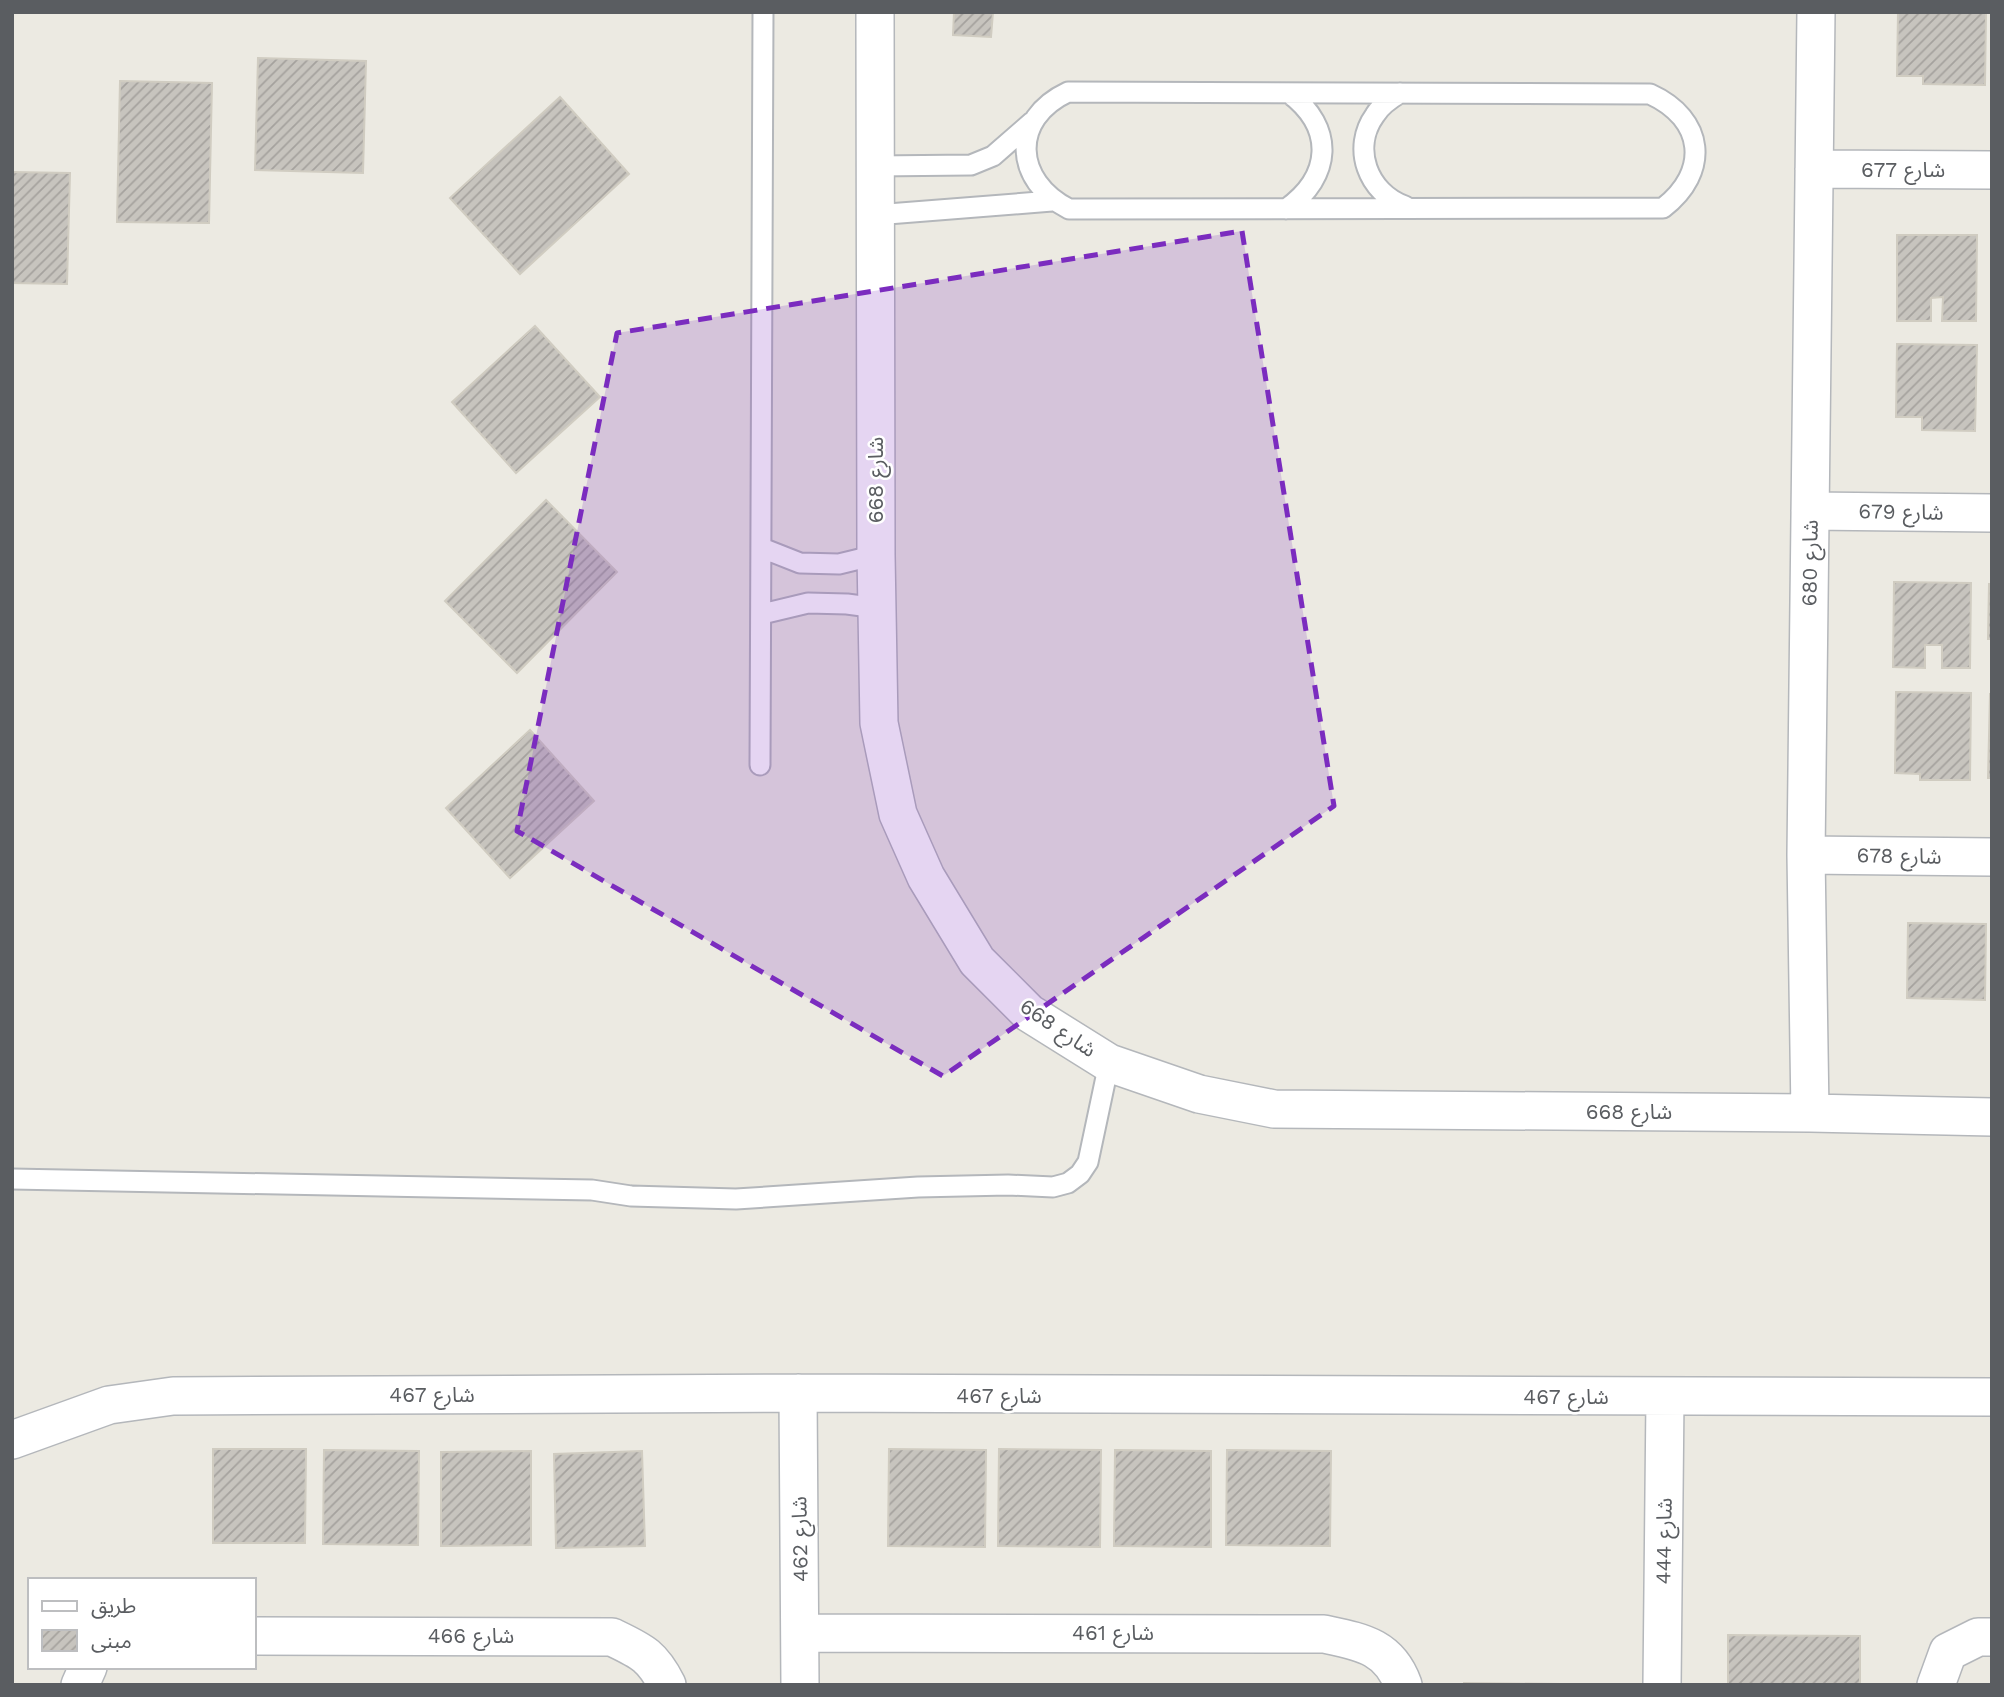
<svg xmlns="http://www.w3.org/2000/svg" width="2004" height="1697" font-family="'Work Sans','Noto Sans Arabic',sans-serif">
  <style>
    .building { fill: url(#building-hatch); stroke: #d0ccc1; stroke-width: 2 }
    .lines { fill: none; stroke-linecap: round; stroke-linejoin: round }
    .service-casing { stroke: #b4b7bb; stroke-width: 23 }
    .minor-casing { stroke: #b4b7bb; stroke-width: 40 }
    .service { stroke: #fff; stroke-width: 19 }
    .minor { stroke: #fff; stroke-width: 37 }
    .marked { fill: #7b2cbf; fill-opacity: 0.2; stroke: #7b2cbf; stroke-width: 5; stroke-dasharray: 14 9; stroke-linejoin: round }
    .labels { text-anchor: middle; stroke-width: 5; stroke-linejoin: round; paint-order: stroke }
    .street-label { font-size: 21px; fill: #5a5d61; stroke: #fff }
  </style>
  <defs>
    <pattern id="building-hatch" width="6" height="6" patternUnits="userSpaceOnUse" patternTransform="scale(1.75)"><rect width="6" height="6" fill="#c7c4be"/><path d="M-1 1l2-2M0 6l6-6M5 7l2-2" fill="none" stroke="#a5a29e"/></pattern>
  </defs>
  <rect width="100%" height="100%" fill="#eceae2"/>
  <path class="building" d="M954 12H993L991 37 953 35Z
    M1898 12H1986L1985 85 1923 84V76H1897Z
    M258 58 366 61 363 173 255 170Z
    M120 81 212 83 209 223 117 222Z
    M560 97 629 174 520 274 450 198Z
    M12 172 70 173 67 284 12 283Z
    M1897 235H1977L1976 321H1942L1943 297 1931 298V321H1897Z
    M535 326 600 397 516 473 452 402Z
    M1897 344 1977 345 1975 431 1922 430V417H1896Z
    M546 500 617 572 517 673 445 601Z
    M1894 582 1971 583 1970 668H1942V645H1925V668L1893 667Z
    M1989 584H1992V639H1988Z
    M1896 692 1971 693 1970 780H1920V774L1895 773Z
    M1990 694H1992V778H1988Z
    M530 730 594 801 510 878 446 808Z
    M1908 923 1986 924 1985 1000 1907 998Z
    M213 1449H306L305 1543H213Z
    M889 1449 986 1450 985 1547 888 1546Z
    M999 1449 1101 1450 1100 1547 998 1546Z
    M324 1450 419 1451 418 1545 323 1544Z
    M1115 1450 1211 1451V1547L1114 1546Z
    M1227 1450 1331 1451 1330 1546 1226 1545Z
    M531 1451V1545L441 1546V1452Z
    M642 1451 645 1546 556 1548 554 1454Z
    M1728 1635 1860 1636V1685H1728Z
    M1464 1683 1560 1684V1685H1464Z"/>
  <g class="lines">
    <g class="service-casing">
      <path id="service" d="M1068 92 1650 94C1705 119 1710 172 1663 208L1069 209C1014 181 1010 119 1068 92Z
        M1400 93C1390 99 1381 105 1375 115 1351 148 1368 193 1405 206
        M875 166 971 165 993 156 1032 122
        M1286 209C1332 176 1335 128 1289 93
        M875 215 1052 201
        M762 548 800 563 839 564 876 555
        M762 614 808 603 847 604 877 608
        M760 765 763 12
        M12 1179 592 1190 631 1196 736 1199 918 1187 1008 1185 1053 1187 1068 1183 1080 1174 1088 1162 1109 1063"/>
    </g>
    <g class="minor-casing">
      <path id="minor" d="M875 12 876 555 879 723 898 814 926 877 977 961 1029 1013 1109 1063 1199 1094 1274 1109 1810 1113 1992 1117
        M1814 169 1992 170
        M1810 511 1992 513
        M1806 855 1992 857
        M1810 1113 1806 855 1816 12
        M798 1393 800 1685
        M12 1440 109 1405 173 1396 798 1393 1992 1397
        M801 1633 1324 1634C1361 1642 1389 1646 1403 1685
        M254 1636 612 1637C641 1651 652 1655 667 1685
        M80 1685 88 1667
        M1662 1685 1665 1398
        M1936 1685 1948 1652 1978 1637H1992"/>
    </g>
    <use href="#service" class="service"/>
    <use href="#minor" class="minor"/>
  </g>
  <path class="marked" d="M1242 231 1334 806 943 1076 517 831 617 333Z"/>
  <g class="labels">
    <g class="street-label">
      <text x="1903" y="177">شارع 677</text>
      <text transform="translate(876 480) rotate(-90)" y="7">شارع 668</text>
      <text transform="translate(1901 512) rotate(1)" y="7">شارع 679</text>
      <text transform="translate(1810 563) rotate(-89)" y="7">شارع 680</text>
      <text transform="translate(1899 856) rotate(1)" y="7">شارع 678</text>
      <text transform="translate(1058 1028) rotate(34)" y="7">شارع 668</text>
      <text x="1629" y="1119">شارع 668</text>
      <text x="432" y="1402">شارع 467</text>
      <text x="999" y="1403">شارع 467</text>
      <text x="1566" y="1404">شارع 467</text>
      <text transform="translate(800 1539) rotate(-91)" y="7">شارع 462</text>
      <text transform="translate(1664 1541) rotate(-89)" y="7">شارع 444</text>
      <text x="1113" y="1640">شارع 461</text>
      <text x="471" y="1643">شارع 466</text>
    </g>
  </g>
  <rect width="2004" height="1697" fill="none" stroke="#5a5d61" stroke-width="28"/>
  <rect x="28" y="1578" width="228" height="91" fill="#ffffff" stroke="#bdbec0" stroke-width="2"/>
  <rect x="42" y="1601" width="35" height="10" fill="#ffffff" stroke="#bdbec0" stroke-width="2"/>
  <text x="91" y="1613" font-size="21" fill="#5a5d61">طريق</text>
  <rect x="42" y="1630" width="35" height="21" fill="url(#building-hatch)" stroke="#bdbec0" stroke-width="2"/>
  <text x="91" y="1648" font-size="21" fill="#5a5d61">مبنى</text>
</svg>
